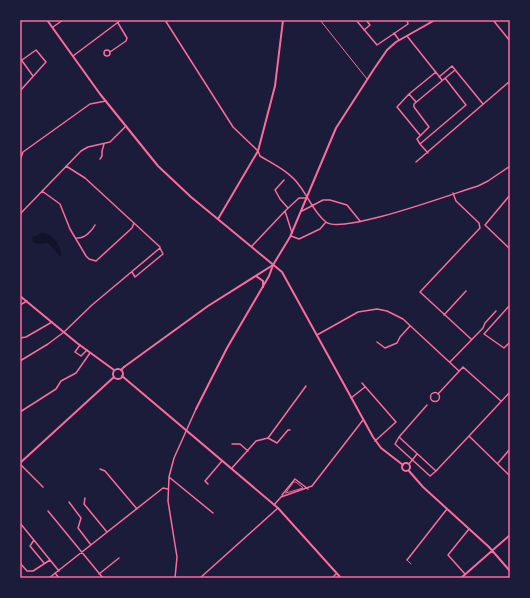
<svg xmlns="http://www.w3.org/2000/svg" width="530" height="598" font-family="Figtree,sans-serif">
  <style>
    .water { fill: #12122b }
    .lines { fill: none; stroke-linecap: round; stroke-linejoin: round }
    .service { stroke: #ff6b9d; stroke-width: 1 }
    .pedestrian { stroke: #ff6b9d; stroke-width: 1 }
    .minor { stroke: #ff6b9d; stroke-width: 1.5 }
    .tertiary { stroke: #ff6b9d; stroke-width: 2 }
    .secondary { stroke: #ff6b9d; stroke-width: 2 }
    .neatline { fill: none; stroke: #ff6b9d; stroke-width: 1.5 }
  </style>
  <rect width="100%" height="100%" fill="#1b1b3a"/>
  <path class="water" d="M41 233C52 232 62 246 61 257L48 243 39 244 33 242 32 238Z"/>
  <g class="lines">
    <path class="service" d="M320 20 367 79"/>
    <path class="pedestrian" d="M294 482H296L303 488 286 493Z
      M407 560 411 564"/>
    <path class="minor" d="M165 20 233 127 258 151 260 156C273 164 290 172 299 185 308 196 314 213 326 222 342 235 454 193 478 186L488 181 510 166
      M356 20 377 45 408 24 407 20
      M493 20 510 41
      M53 27 63 20
      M364 30 370 25 366 20
      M394 33 399 40
      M407 36 442 80
      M104 53a3 3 0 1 1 6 0a3 3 0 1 1-6 0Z
      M110 52 126 41 127 38 118 23
      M73 56 121 20
      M20 58 33 76
      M439 77 452 66 483 104
      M20 91 46 62 36 50 22 60
      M409 94 397 107 420 135
      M416 102 409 94 436 72
      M420 144 417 139 429 127 414 107V104L455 70
      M428 153 420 144 466 105 445 78
      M100 159 102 156V151L104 144
      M20 160 23 152 90 104 106 101
      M416 162 510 81
      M66 166 85 178 160 247
      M284 180 275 190 280 199 288 208
      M42 191 60 204 70 229 86 256 89 259 96 261 132 228 134 223
      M453 193 456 201 479 223 480 228 420 292 471 339
      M510 195 485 225 510 249
      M302 211 323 200H330L347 205 360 221
      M20 214 81 151 88 147 110 142 126 126
      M292 233 285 211 299 198H307
      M291 236 299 239 320 229 326 222
      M77 238C84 239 92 231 95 225
      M252 246 285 211
      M20 305 27 301
      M510 305 484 334 504 348 510 342
      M444 315 466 291
      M317 335 358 312 377 309 387 311 403 319 459 371
      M20 338 26 337 52 322
      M377 342 385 348 397 343 400 337 410 326
      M80 345 75 352 81 356 87 350
      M20 361 48 344 64 332 92 305 160 248 163 254 135 277 132 272
      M450 362 483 328 485 323 496 311
      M362 383 396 422 375 441
      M510 392 469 436 510 476
      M430.5 397a4.5 4.5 0 1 1 9 0a4.5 4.5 0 1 1-9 0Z
      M438 394 463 367 501 401
      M351 398 365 387
      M427 405 399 437 436 471 469 436
      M20 412 56 389 61 381 76 373 90 353
      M399 437 395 444 430 476 436 471
      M268 438 277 443 288 430H290
      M232 444H240L248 451
      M498 463 510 449
      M20 464 43 487
      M409 464 417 454
      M232 468 256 441 268 438 306 386
      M100 469 105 471 137 509
      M169 477 213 513
      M208 484 205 481 222 461
      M282 495 295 479 308 489
      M85 498 84 504 107 532
      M69 502 81 518 78 528 91 545
      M274 505 281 497 312 486 363 420
      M48 511 103 578
      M20 523 59 571
      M34 540 30 546 44 563
      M407 560 447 509
      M20 563 27 571H33L50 560
      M55 573 59 578
      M99 574 119 558
      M465 574 448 555 469 529
      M49 578 163 488 168 489
      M175 578 177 557 168 501 169 477 174 458 196 409
      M200 578 278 508
      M332 578 336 574
      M507 578 510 576"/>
    <path class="tertiary" d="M47 20 100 94 158 166 191 197 282 272 373 437 381 448 403 465
      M218 219 258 151 275 86 283 20
      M20 296 77 343 114 370
      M121 370 124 367
      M196 409 227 348 269 276 273 265
      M402 467a4 4 0 1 1 8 0a4 4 0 1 1-8 0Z
      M409 471 423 487 489 547 510 571
      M461 578 510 535"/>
    <path class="secondary" d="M256 276 263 281V287
      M124 367 208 306 273 265 290 237 336 128 374 69 387 50 396 42 435 20
      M113 374a5 5 0 1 1 10 0a5 5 0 1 1-10 0Z
      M122 376 278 508 341 578
      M20 463 114 377"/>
  </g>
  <rect width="530" height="598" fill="none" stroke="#1b1b3a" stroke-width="42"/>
  <rect x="21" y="21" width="488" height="556" class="neatline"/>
</svg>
